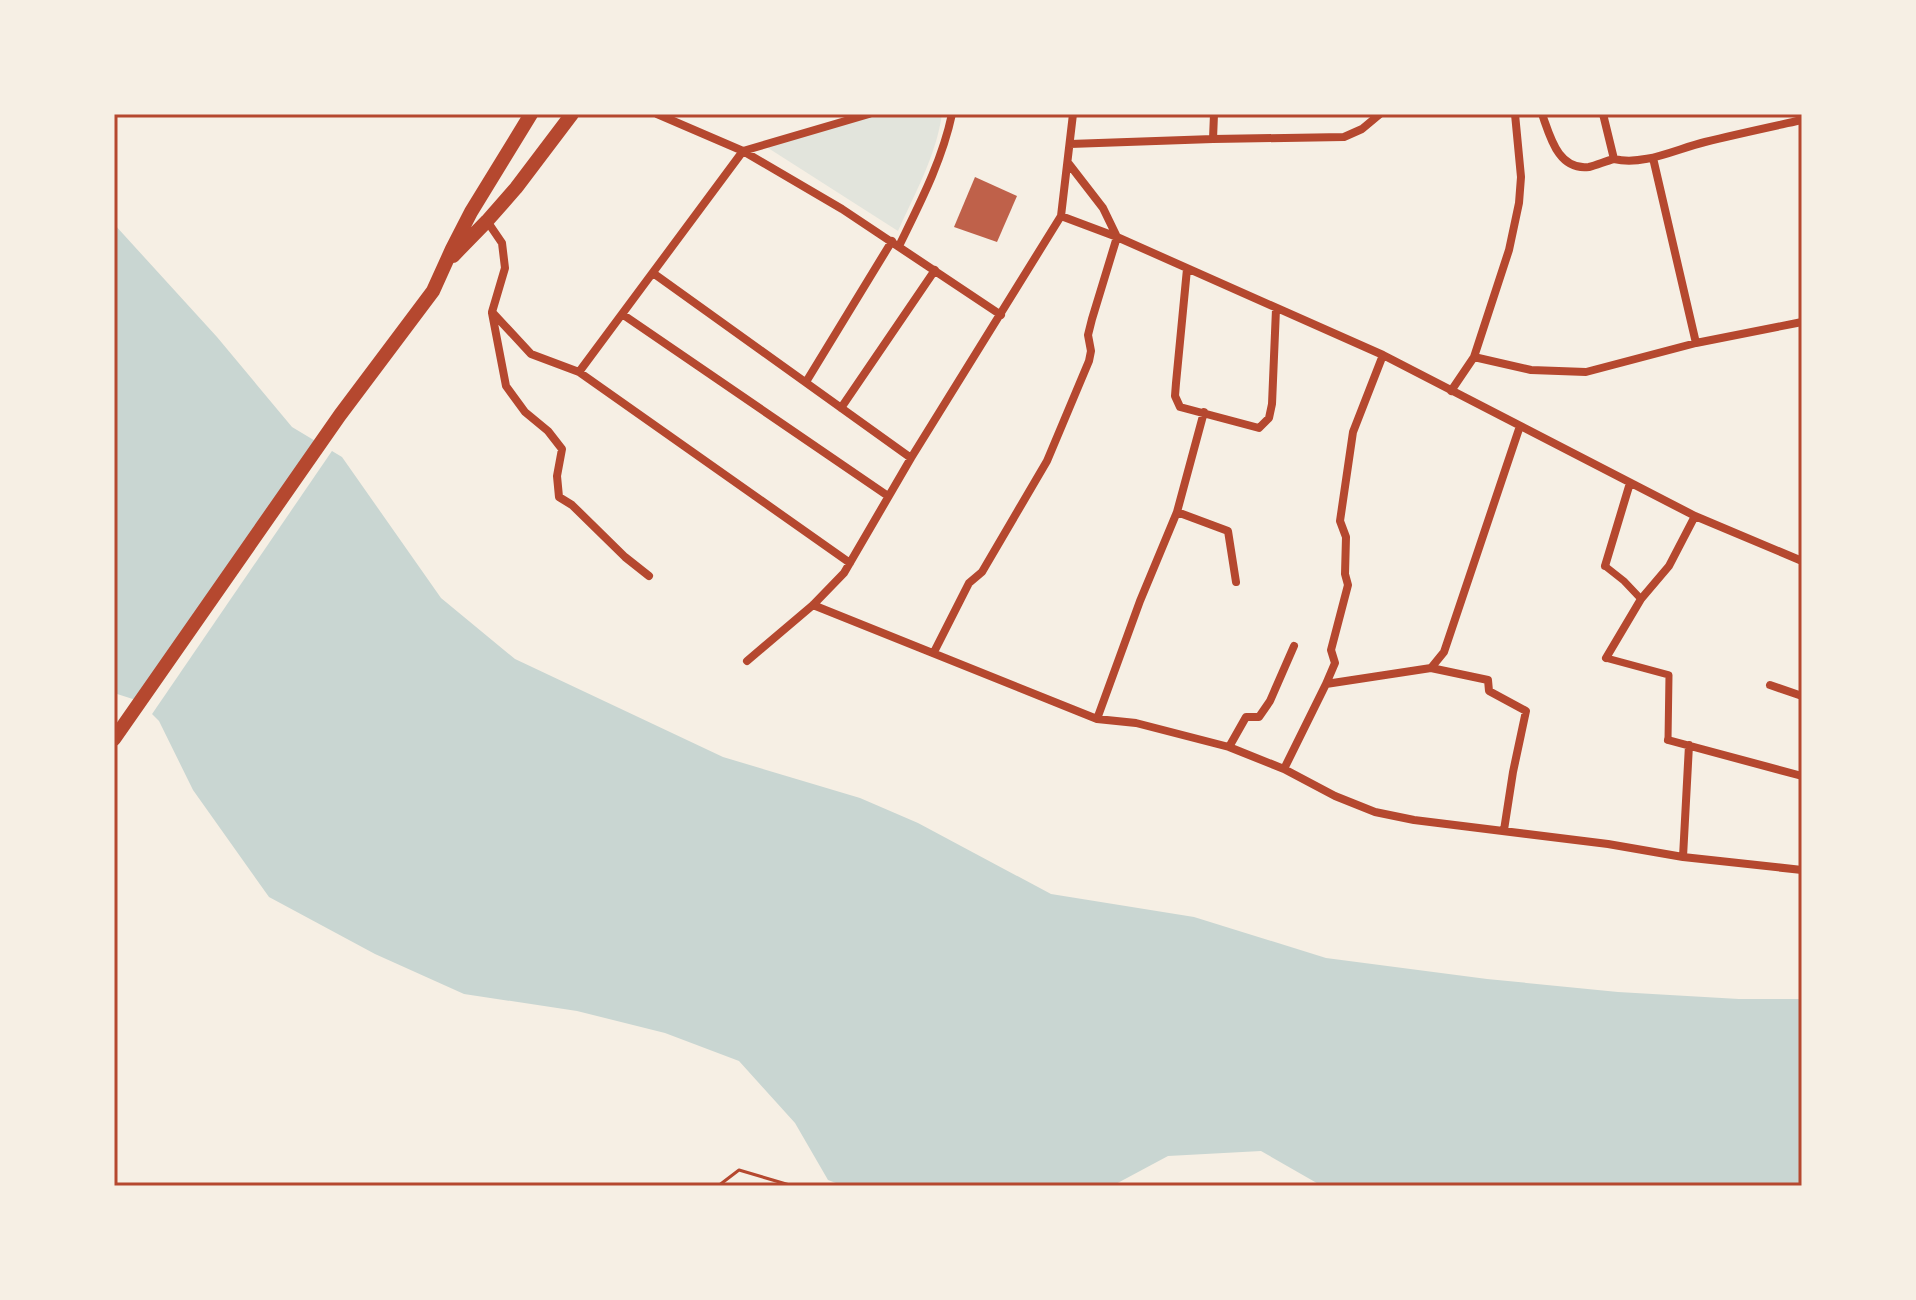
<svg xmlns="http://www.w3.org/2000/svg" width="1916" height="1300" font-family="'Work Sans',sans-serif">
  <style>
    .green { fill: #e2e4dc }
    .water { fill: #c9d6d2 }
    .pier { fill: #f6efe4 }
    .building { fill: #bf614a }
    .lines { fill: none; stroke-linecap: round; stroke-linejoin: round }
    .path { stroke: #b5482f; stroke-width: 3 }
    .pedestrian { stroke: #b5482f; stroke-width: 7 }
    .minor { stroke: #b5482f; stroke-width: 8 }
    .primary { stroke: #b5482f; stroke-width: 14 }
    .neatline { fill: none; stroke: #b5482f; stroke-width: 3 }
  </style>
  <rect width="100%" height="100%" fill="#f6efe4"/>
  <path class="green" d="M872 114H942C936 156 915 193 898 231L765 146Z"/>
  <path class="water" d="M114 224 217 337 292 427 342 457 441 598 515 659 723 757 860 798 918 823 1051 894 1194 917 1326 958 1487 979 1618 992 1739 999H1802V1186H1322L1261 1151 1168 1156 1112 1186H844L828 1180 795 1123 739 1061 665 1033 577 1011 464 994 375 954 269 897 193 790 159 721 139 701 114 693Z"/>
  <path class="pier" d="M322 441 334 448 150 717 138 705Z"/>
  <path class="building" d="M975 177 1017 196 997 242 954 227Z"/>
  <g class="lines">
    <path class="path" d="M718 1186 739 1170 793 1186"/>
    <path class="pedestrian" d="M1605 566 1624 581 1641 599
      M1606 658 1669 675 1668 740"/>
    <path class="minor" d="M657 114 743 151 842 209 1001 315
      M1073 114 1061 216 1117 237 1383 355 1695 516 1802 561
      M1542 114C1550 136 1558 171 1589 167 1597 165 1606 161 1614 159
      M1603 114 1614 159C1644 166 1676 149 1705 142 1737 134 1770 127 1802 120
      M1213 139 1214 114
      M1070 144 1213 139 1344 137 1362 129 1380 114
      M1653 158 1696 343
      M487 221 502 243 505 268 492 312 531 354 579 372 850 563
      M899 246C920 203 942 161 952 114
      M1187 269 1176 383 1175 396 1180 407 1259 428 1269 418 1272 404 1276 309
      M653 273 911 458
      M492 313 506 386 525 412 548 431 562 449 557 476 559 497 572 505 625 557 649 576
      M622 314 888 496
      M1474 357 1531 370 1586 372 1696 343 1802 322
      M579 372 743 151 869 114
      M806 382 892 241
      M1451 391 1474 357 1509 250 1519 203 1521 177 1515 114
      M841 408 935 270
      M1177 512 1228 531 1236 582
      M1605 566 1630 483
      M813 605 1097 719 1136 723 1229 747 1284 769 1335 796 1375 812 1414 820 1608 844 1683 857 1802 870
      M934 652 969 583 982 572 1047 461 1089 361 1091 351 1088 335 1092 319 1117 237 1103 208 1069 164
      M1606 658 1641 599 1669 566 1695 516
      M747 661 813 605 844 573 911 458 1061 216
      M1431 668 1488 680 1489 691 1526 711 1513 772 1504 830
      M1326 684 1335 663 1331 650 1348 585 1345 574 1346 537 1340 521 1353 432 1383 355
      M1770 685 1802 696
      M1097 719 1140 601 1177 512 1204 412
      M1668 740 1802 776
      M1229 747 1246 717H1259L1270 701 1294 646
      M1284 769 1326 684 1431 668 1444 652 1520 426
      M1683 857 1689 745"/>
    <path class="primary" d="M453 256 487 221 516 188 572 114
      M114 739 340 415 433 291 452 249 471 212 531 114"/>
  </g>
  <rect width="1916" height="1300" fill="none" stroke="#f6efe4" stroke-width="232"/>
  <rect x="116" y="116" width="1684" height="1068" class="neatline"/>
</svg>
